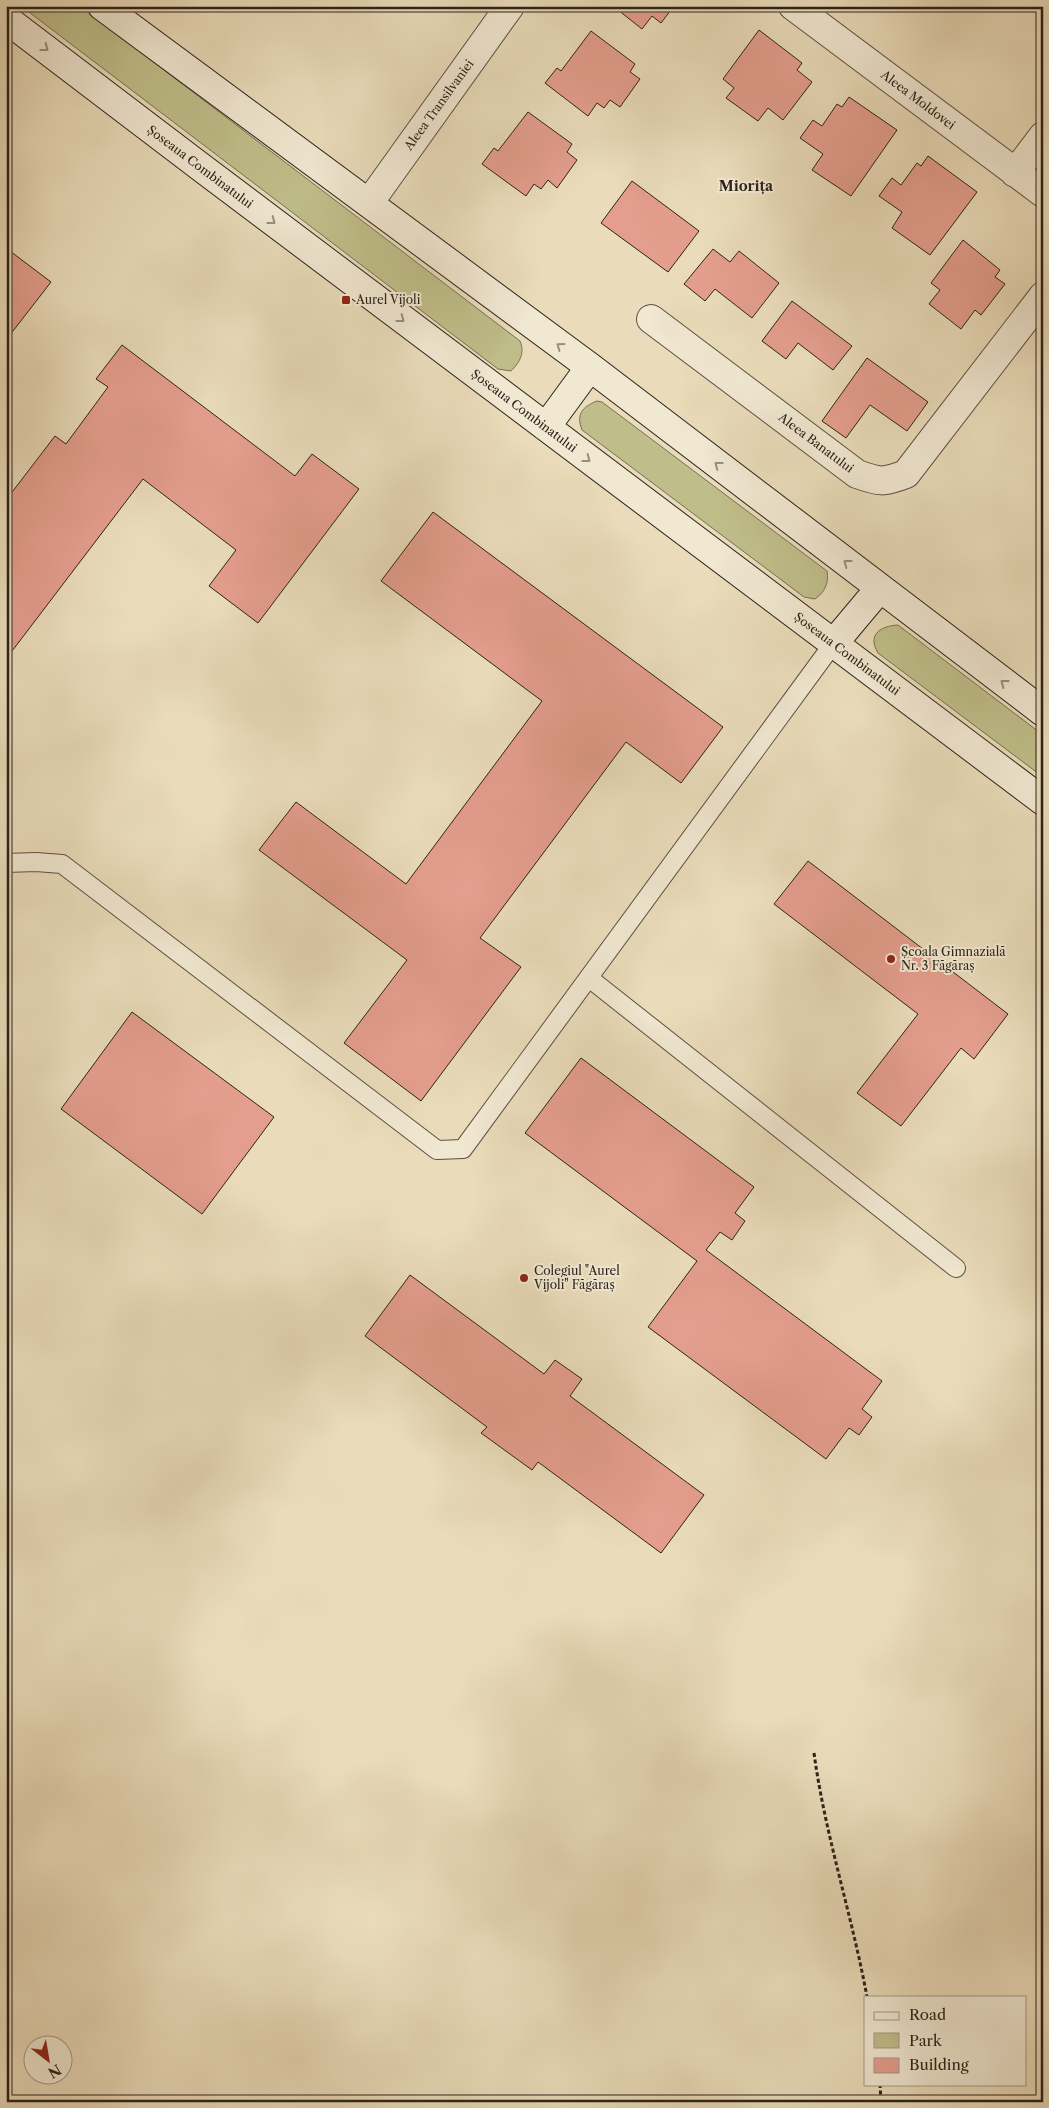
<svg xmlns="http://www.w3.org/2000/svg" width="1049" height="2108" font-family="'Libre Caslon Text',serif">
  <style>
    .green { fill: #bfbe8a; stroke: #767052 }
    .building { fill: #e49e8d; stroke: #2c221a }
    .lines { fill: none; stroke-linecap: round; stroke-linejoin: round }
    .service-casing { stroke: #5c5042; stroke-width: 20 }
    .minor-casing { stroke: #5c5042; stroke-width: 30 }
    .secondary-casing { stroke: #2c221a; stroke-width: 30 }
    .path { stroke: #2c221a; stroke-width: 3; stroke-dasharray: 4 2.5; stroke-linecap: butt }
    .service { stroke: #f1e8d2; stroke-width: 18 }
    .minor { stroke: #f1e8d2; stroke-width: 28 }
    .secondary { stroke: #f1e8d2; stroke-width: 28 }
    .oneway { stroke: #988f7f }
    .poi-dot { fill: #8f2418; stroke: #f1e8d2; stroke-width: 2 }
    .labels { text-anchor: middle; stroke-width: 4; stroke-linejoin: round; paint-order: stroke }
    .street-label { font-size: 12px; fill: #2c221a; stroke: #f1e8d2 }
    .poi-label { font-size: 12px; fill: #2c221a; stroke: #f1e8d2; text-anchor: start }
    .neighbourhood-label { font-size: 14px; font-weight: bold; fill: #2c221a; stroke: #f1e8d2 }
  </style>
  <rect width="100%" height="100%" fill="#eadcba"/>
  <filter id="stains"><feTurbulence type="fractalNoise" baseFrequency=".004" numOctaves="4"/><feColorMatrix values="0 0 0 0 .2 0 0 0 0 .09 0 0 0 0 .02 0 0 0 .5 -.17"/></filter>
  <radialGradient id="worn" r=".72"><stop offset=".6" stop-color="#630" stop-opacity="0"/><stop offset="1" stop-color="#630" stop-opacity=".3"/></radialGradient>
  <path class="green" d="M21 6H80L520 341C525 353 520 362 511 371L498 369Z
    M597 401 602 402 827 571C829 583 825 592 815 599L804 597 582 430C576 414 582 407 597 401Z
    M898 625 1043 735V777L878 653C867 635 880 626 898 625Z"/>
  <path class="building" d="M613 6H674L661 23 652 16 642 29Z
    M759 30 802 63 797 70 812 82 783 120 768 108 758 121 726 98 734 88 723 79Z
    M591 31 635 64 630 72 640 79 620 107 610 100 604 108 597 103 588 116 545 83 557 68 561 71Z
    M849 97 897 130 851 196 812 170 823 154 800 138 813 120 822 126 837 104 842 107Z
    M528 112 572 144 567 152 577 160 557 188 548 180 541 189 534 184 526 196 482 164 494 148 498 151Z
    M928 156 977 192 930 255 892 228 902 212 879 196 892 178 901 185 917 163 921 166Z
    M632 181 699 231 668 272 601 223Z
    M963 240 1000 270 995 277 1005 284 981 315 975 310 961 329 929 304 940 290 931 283Z
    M6 248 51 282 6 340Z
    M713 249 730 262 739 251 779 283 752 318 715 289 705 301 684 284Z
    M792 301 852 346 833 370 798 343 786 359 762 341Z
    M122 345 295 476 312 454 359 489 258 623 209 586 236 550 143 479 6 659V500L55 436 66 444 108 387 96 379Z
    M867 358 928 402 907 431 870 405 846 438 822 421Z
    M433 512 723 727 681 783 626 742 480 938 521 967 421 1101 344 1043 407 960 259 850 296 802 406 884 542 701 381 581Z
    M808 861 1008 1014 974 1059 961 1048 901 1126 857 1093 918 1014 774 904Z
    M132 1012 274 1117 202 1214 61 1109Z
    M581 1058 754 1187 735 1213 745 1221 732 1240 720 1232 706 1250 882 1381 862 1409 872 1417 859 1435 849 1428 826 1459 648 1327 697 1261 525 1133Z
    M410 1275 544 1374 555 1360 582 1379 570 1396 704 1495 661 1553 538 1462 532 1470 481 1433 487 1427 365 1336Z"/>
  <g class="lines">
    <g class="service-casing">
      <path id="service" d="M6 863 36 862 62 864 437 1150 463 1149 833 644
        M589 978 956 1268"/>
    </g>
    <g class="minor-casing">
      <path id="minor" d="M793 6 1043 193
        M1015 173 1043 136
        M369 203 510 6
        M651 319 857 474C879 482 883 483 906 474L1043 296"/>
    </g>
    <g class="secondary-casing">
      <path id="secondary" d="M102 6 590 367 1043 712
        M6 19 202 168 1043 801
        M546 427 590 367
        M833 644 880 588"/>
    </g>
    <path class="path" d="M814 1753C825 1835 852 1915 867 1997
      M880 2084 881 2102"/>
    <use href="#service" class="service"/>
    <use href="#minor" class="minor"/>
    <use href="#secondary" class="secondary"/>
  </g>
  <defs><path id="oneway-chevron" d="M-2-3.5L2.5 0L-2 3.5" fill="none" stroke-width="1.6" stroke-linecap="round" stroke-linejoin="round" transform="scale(1.25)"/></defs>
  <g class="oneway">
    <use href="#oneway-chevron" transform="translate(45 48) rotate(37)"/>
    <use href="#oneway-chevron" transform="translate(272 221) rotate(37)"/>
    <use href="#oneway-chevron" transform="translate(401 319) rotate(37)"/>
    <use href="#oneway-chevron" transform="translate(560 346) rotate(-144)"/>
    <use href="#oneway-chevron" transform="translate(587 459) rotate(37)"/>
    <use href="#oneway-chevron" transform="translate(718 465) rotate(-143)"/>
    <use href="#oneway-chevron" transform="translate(847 563) rotate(-143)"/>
    <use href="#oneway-chevron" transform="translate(1004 683) rotate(-143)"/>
  </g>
  <g class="poi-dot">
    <rect x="341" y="295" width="10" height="10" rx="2.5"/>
    <circle cx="891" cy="959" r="5"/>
    <circle cx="524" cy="1278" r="5"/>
  </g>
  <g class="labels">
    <g class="street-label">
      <text transform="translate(918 100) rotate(37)" y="4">Aleea Moldovei</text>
      <text transform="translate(439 105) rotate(-54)" y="4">Aleea Transilvaniei</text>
      <text transform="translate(200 167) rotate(37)" y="4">Șoseaua Combinatului</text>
      <text transform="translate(524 411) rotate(37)" y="4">Șoseaua Combinatului</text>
      <text transform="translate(816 443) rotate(37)" y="4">Aleea Banatului</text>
      <text transform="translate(847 654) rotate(37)" y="4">Șoseaua Combinatului</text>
    </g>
    <g class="poi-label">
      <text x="356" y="304">Aurel Vijoli</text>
      <text x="901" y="956">Școala Gimnazială<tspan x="901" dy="14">Nr. 3 Făgăraș</tspan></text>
      <text x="534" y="1275">Colegiul "Aurel<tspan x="534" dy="14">Vijoli" Făgăraș</tspan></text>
    </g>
    <g class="neighbourhood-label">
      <text x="746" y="191">Miorița</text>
    </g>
  </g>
  <rect width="1049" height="2108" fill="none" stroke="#eadcba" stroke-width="25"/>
  <rect x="8" y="8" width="1034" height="2093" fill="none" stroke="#2c221a" stroke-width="2.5"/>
  <rect x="12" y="12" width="1024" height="2083" fill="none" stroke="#2c221a"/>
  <rect x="864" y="1996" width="162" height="90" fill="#f1e8d2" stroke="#a29988"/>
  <rect x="874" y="2012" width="25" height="8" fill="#f1e8d2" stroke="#a29988"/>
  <text x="909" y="2020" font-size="15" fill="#2c221a">Road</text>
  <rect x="874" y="2033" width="25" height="15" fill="#bfbe8a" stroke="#a29988"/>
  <text x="909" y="2046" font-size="15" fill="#2c221a">Park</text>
  <rect x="874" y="2058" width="25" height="15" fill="#e49e8d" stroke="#a29988"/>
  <text x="909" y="2070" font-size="15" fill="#2c221a">Building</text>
  <g transform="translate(48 2060) rotate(149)"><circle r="24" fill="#f1e8d2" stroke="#a29988"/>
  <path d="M0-4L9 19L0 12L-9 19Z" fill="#8f2418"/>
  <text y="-8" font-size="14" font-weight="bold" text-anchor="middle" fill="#2c221a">N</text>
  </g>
  <rect width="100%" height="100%" filter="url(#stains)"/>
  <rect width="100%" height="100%" fill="url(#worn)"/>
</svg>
